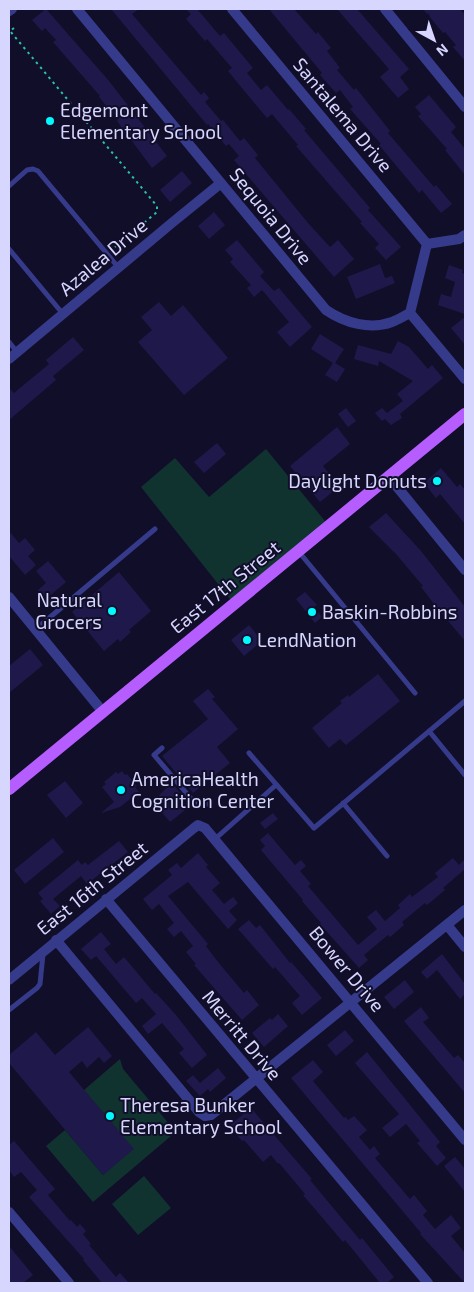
<svg xmlns="http://www.w3.org/2000/svg" width="474" height="1292" font-family="'Exo 2',sans-serif">
  <style>
    .green { fill: #11332f }
    .building { fill: #1f194b }
    .lines { fill: none; stroke-linecap: round; stroke-linejoin: round }
    .path { stroke: #28c1ac; stroke-width: 2; stroke-dasharray: 2.5 4; stroke-linecap: butt }
    .lane { stroke: #363a8a; stroke-width: 5 }
    .street { stroke: #363a8a; stroke-width: 10 }
    .primary { stroke: #b65dff; stroke-width: 12 }
    .poi-dot { fill: #02f9ff; stroke: #110e29; stroke-width: 2 }
    .labels { text-anchor: middle; stroke-width: 4; stroke-linejoin: round; paint-order: stroke }
    .poi-label { font-size: 19px; fill: #d7d6ff; stroke: #110e29; text-anchor: start }
    .street-label { font-size: 19px; fill: #d7d6ff; stroke: #110e29 }
  </style>
  <rect width="100%" height="100%" fill="#110e29"/>
  <path class="green" d="M266 449 329 526 234 604 141 487 175 458 209 497Z
    M120 1059 123 1069 170 1125H184L93 1202 46 1146 65 1130 103 1175 133 1149 84 1090Z
    M144 1176 171 1208 138 1235 112 1204Z"/>
  <path class="building" d="M46 9 109 81 167 156 152 168 117 121 118 120 99 97 100 96 53 42 56 40 45 28 42 31 32 20Z
    M111 9H139L132 14 201 95 204 92 209 98 205 102 221 121 223 120 240 141 244 138 258 155 255 158 308 223 330 247 338 240 354 259 334 277 234 160 239 156 229 144 226 146 208 124 207 125Z
    M186 9H197L220 36 224 33 253 68 247 73 261 90 267 85 288 110 289 109 306 129 304 130 370 208 368 210 401 247 386 260 375 248 379 244 360 223 362 222 296 146 298 145 272 114 267 118 246 93 228 71 232 68 207 39 205 41 186 19 191 14Z
    M269 9H294L316 34 318 32 331 48 327 51 340 68 337 70 354 90 356 88 390 131 388 133 434 187 436 185 452 204 441 213 422 190 419 193 379 145 381 144 350 109 353 107 340 90 336 93 320 75 322 73Z
    M337 9H357L409 69 400 77 409 89 398 98 380 77 389 69Z
    M423 9H460L465 15V61L453 47 456 45 445 32 443 33Z
    M429 95 456 127 451 132 465 149V175L445 150 447 149 418 116 421 114 415 107Z
    M182 171 192 183 170 202 160 190Z
    M214 212 225 225 209 239 198 226Z
    M237 240 264 272 260 276 274 291 279 288 312 327 290 347 277 332 289 322 262 290 254 297 247 288 251 285 230 262 233 259 225 250Z
    M380 264 385 278 392 276 395 283 356 299 347 277Z
    M449 265 463 270 462 273 465 274V314L438 305 441 294 451 297 455 282 445 278Z
    M159 302 171 316 183 305 228 358 184 395 138 342 152 330 141 317Z
    M465 317V345L451 328Z
    M320 334 344 349 335 363 345 369 337 382 325 375 333 363 311 349Z
    M73 337 84 350 53 376 56 380 9 420V388L14 393 49 364 46 360Z
    M398 341 409 347 428 369 432 365 443 378 400 414 402 418 391 425 385 419 382 421 375 413 382 408 387 413 403 401 397 394 413 381 379 361 378 366 354 359 358 345 391 354Z
    M346 408 356 421 348 427 338 414Z
    M337 427 350 444 323 466 340 486 320 502 290 466Z
    M217 443 226 454 204 473 194 462Z
    M441 468 457 487 460 484 465 490V524L440 494 436 498 424 483Z
    M386 513 421 551 465 607V641L438 609 421 587 423 586 396 554 369 527Z
    M9 531 19 543 25 538 35 550 28 556 36 565 25 575 9 556Z
    M48 561 66 582 46 599 38 590 46 583 36 571Z
    M119 572 151 611 129 630 131 632 120 642 118 639 104 651 72 612Z
    M305 592 317 605 314 607 322 617 315 623 296 599Z
    M249 625 262 641 244 656 231 640Z
    M30 649 43 665 9 693V666Z
    M378 674 400 701 346 745 340 739 329 748 312 728 342 703 340 701 348 695 349 697Z
    M208 689 215 697 212 699 238 729 217 747 230 763 193 793 162 756 208 719 193 701Z
    M122 771 125 775 127 774 137 786 135 787 139 792 120 807 101 813 114 802 102 787 106 784 104 782 116 772 118 774Z
    M65 781 83 803 66 818 47 795Z
    M172 783 180 793 174 798 185 810 170 822 159 809 166 803 159 795Z
    M273 813 278 819 265 829 260 823Z
    M268 833 295 865 301 860 306 866 300 871 311 884 308 886 358 945 377 929 367 917 376 910 385 921 400 908 398 905 410 894 412 897 438 877 435 873 453 858 459 865 465 859V869L443 888 445 890 427 905 425 903 402 922 404 925 390 937 388 935 364 955 368 960 359 968 320 924 321 923 302 901 303 900 261 850 265 846 260 840Z
    M53 838 64 852 25 884 14 870Z
    M119 841 128 852 87 884 81 876 53 899 60 906 51 914 40 901 43 899 38 893 78 860 82 865 85 862 88 865Z
    M198 853 208 865 206 867 220 883 212 890 224 904 233 897 238 903 229 911 237 920 228 929 188 882 168 896 208 944 206 946 218 962 244 993 247 990 259 1005 242 1020 194 965 196 964 186 952 193 946 181 931 174 937 167 929 174 923 159 904 152 910 143 899 172 875 168 870 177 863 181 868Z
    M249 920 256 928 260 925 290 963 291 962 322 998 302 1015 292 1003 300 996 275 967 273 969 238 929Z
    M101 932 111 944 104 949 116 964 124 957 155 994 156 993 176 1015 207 1055 192 1068 179 1053 184 1049 162 1023 148 1034 142 1026 156 1014 142 998 136 1003 96 956 91 960 81 949Z
    M442 954 465 984V994L460 999 437 970 427 979 421 972Z
    M405 980 414 992 394 1009 384 997Z
    M421 1007 429 1018 423 1022 454 1058 458 1055 465 1063V1093L404 1021Z
    M278 1014 288 1026 264 1047 252 1033 270 1018 272 1020Z
    M88 1027 112 1056 104 1063 99 1057 87 1068 82 1061 69 1072 134 1149 103 1175 9 1063V1055L36 1032 55 1055Z
    M345 1030 354 1041 336 1056 327 1045Z
    M367 1052 440 1142 436 1146 446 1158 437 1166 417 1143 420 1141 406 1124 390 1137 382 1128 399 1114 355 1063Z
    M313 1060 323 1072 313 1081 344 1118 346 1117 348 1120 354 1116 367 1130 359 1137 370 1150 374 1146 380 1154 375 1158 410 1199 414 1195 427 1211 423 1215 435 1229 451 1215 461 1228 451 1236 465 1253V1283L420 1234 421 1233 291 1078Z
    M218 1068 226 1078 210 1092 208 1089 200 1096 186 1081 193 1075 200 1083Z
    M251 1108 312 1179 310 1180 360 1240 362 1238 394 1277 387 1283H380L345 1240 343 1242 303 1195 305 1194 279 1163 278 1164 271 1155 263 1162 244 1140 242 1141 229 1126Z
    M14 1141 55 1189 48 1195 70 1221 71 1220 77 1227 80 1224 86 1231 83 1234 91 1244 89 1245 116 1277 120 1273 129 1283H102L83 1260 84 1259 29 1197 37 1190 21 1172 14 1177 9 1170V1145Z
    M455 1157 465 1169V1192L444 1166Z
    M9 1246 33 1275 23 1283H11L9 1281Z"/>
  <g class="lines">
    <path class="path" d="M14 28 10 31 157 206V212L115 247"/>
    <path class="lane" d="M9 186 27 170 33 169 38 171 118 267
      M9 249 63 314
      M9 342 17 352
      M299 552 415 693
      M36 629 155 529
      M429 731 465 775
      M162 748 154 755 194 802 207 804
      M249 753 314 828 465 701
      M343 803 387 856
      M215 839 276 785
      M9 1010 37 988 40 984 43 954"/>
    <path class="street" d="M77 9 326 310C345 323 370 330 392 322 398 320 404 316 410 313
      M232 9 427 244
      M385 9 465 107
      M9 11 12 9
      M410 313 427 244 459 239 465 235
      M410 313 465 379
      M9 359 173 222 221 183
      M389 477 465 570
      M9 597 103 712
      M106 899 428 1283
      M447 925 465 947
      M56 940 199 1112 205 1116 211 1115 465 910
      M9 980 194 828 198 825 205 828 465 1140
      M9 1212 69 1283"/>
    <path class="primary" d="M9 789 465 414"/>
  </g>
  <g class="poi-dot">
    <circle cx="50" cy="121" r="5"/>
    <circle cx="437" cy="481" r="5"/>
    <circle cx="112" cy="611" r="5"/>
    <circle cx="312" cy="612" r="5"/>
    <circle cx="247" cy="640" r="5"/>
    <circle cx="121" cy="790" r="5"/>
    <circle cx="110" cy="1116" r="5"/>
  </g>
  <g class="labels">
    <g class="poi-label">
      <text x="60" y="117">Edgemont<tspan x="60" dy="22">Elementary School</tspan></text>
      <text x="427" y="488" text-anchor="end">Daylight Donuts</text>
      <text x="102" y="607" text-anchor="end">Natural<tspan x="102" dy="22">Grocers</tspan></text>
      <text x="322" y="619">Baskin-Robbins</text>
      <text x="257" y="647">LendNation</text>
      <text x="131" y="786">AmericaHealth<tspan x="131" dy="22">Cognition Center</tspan></text>
      <text x="120" y="1112">Theresa Bunker<tspan x="120" dy="22">Elementary School</tspan></text>
    </g>
    <g class="street-label">
      <text transform="translate(343 115) rotate(50)" y="7">Santalema Drive</text>
      <text transform="translate(271 216) rotate(51)" y="7">Sequoia Drive</text>
      <text transform="translate(103 257) rotate(-40)" y="7">Azalea Drive</text>
      <text transform="translate(225 587) rotate(-39)" y="7">East 17th Street</text>
      <text transform="translate(92 888) rotate(-39)" y="7">East 16th Street</text>
      <text transform="translate(347 969) rotate(50)" y="7">Bower Drive</text>
      <text transform="translate(242 1035) rotate(50)" y="7">Merritt Drive</text>
    </g>
  </g>
  <rect width="474" height="1292" fill="none" stroke="#d7d6ff" stroke-width="20"/>
  <g transform="translate(434 40) rotate(140)" stroke="#110e29" stroke-width="4" paint-order="stroke">
  <path d="M0-4L9 19L0 12L-9 19Z" fill="#d7d6ff"/>
  <text y="-8" font-size="14" font-weight="bold" text-anchor="middle" fill="#d7d6ff">N</text>
  </g>
</svg>
